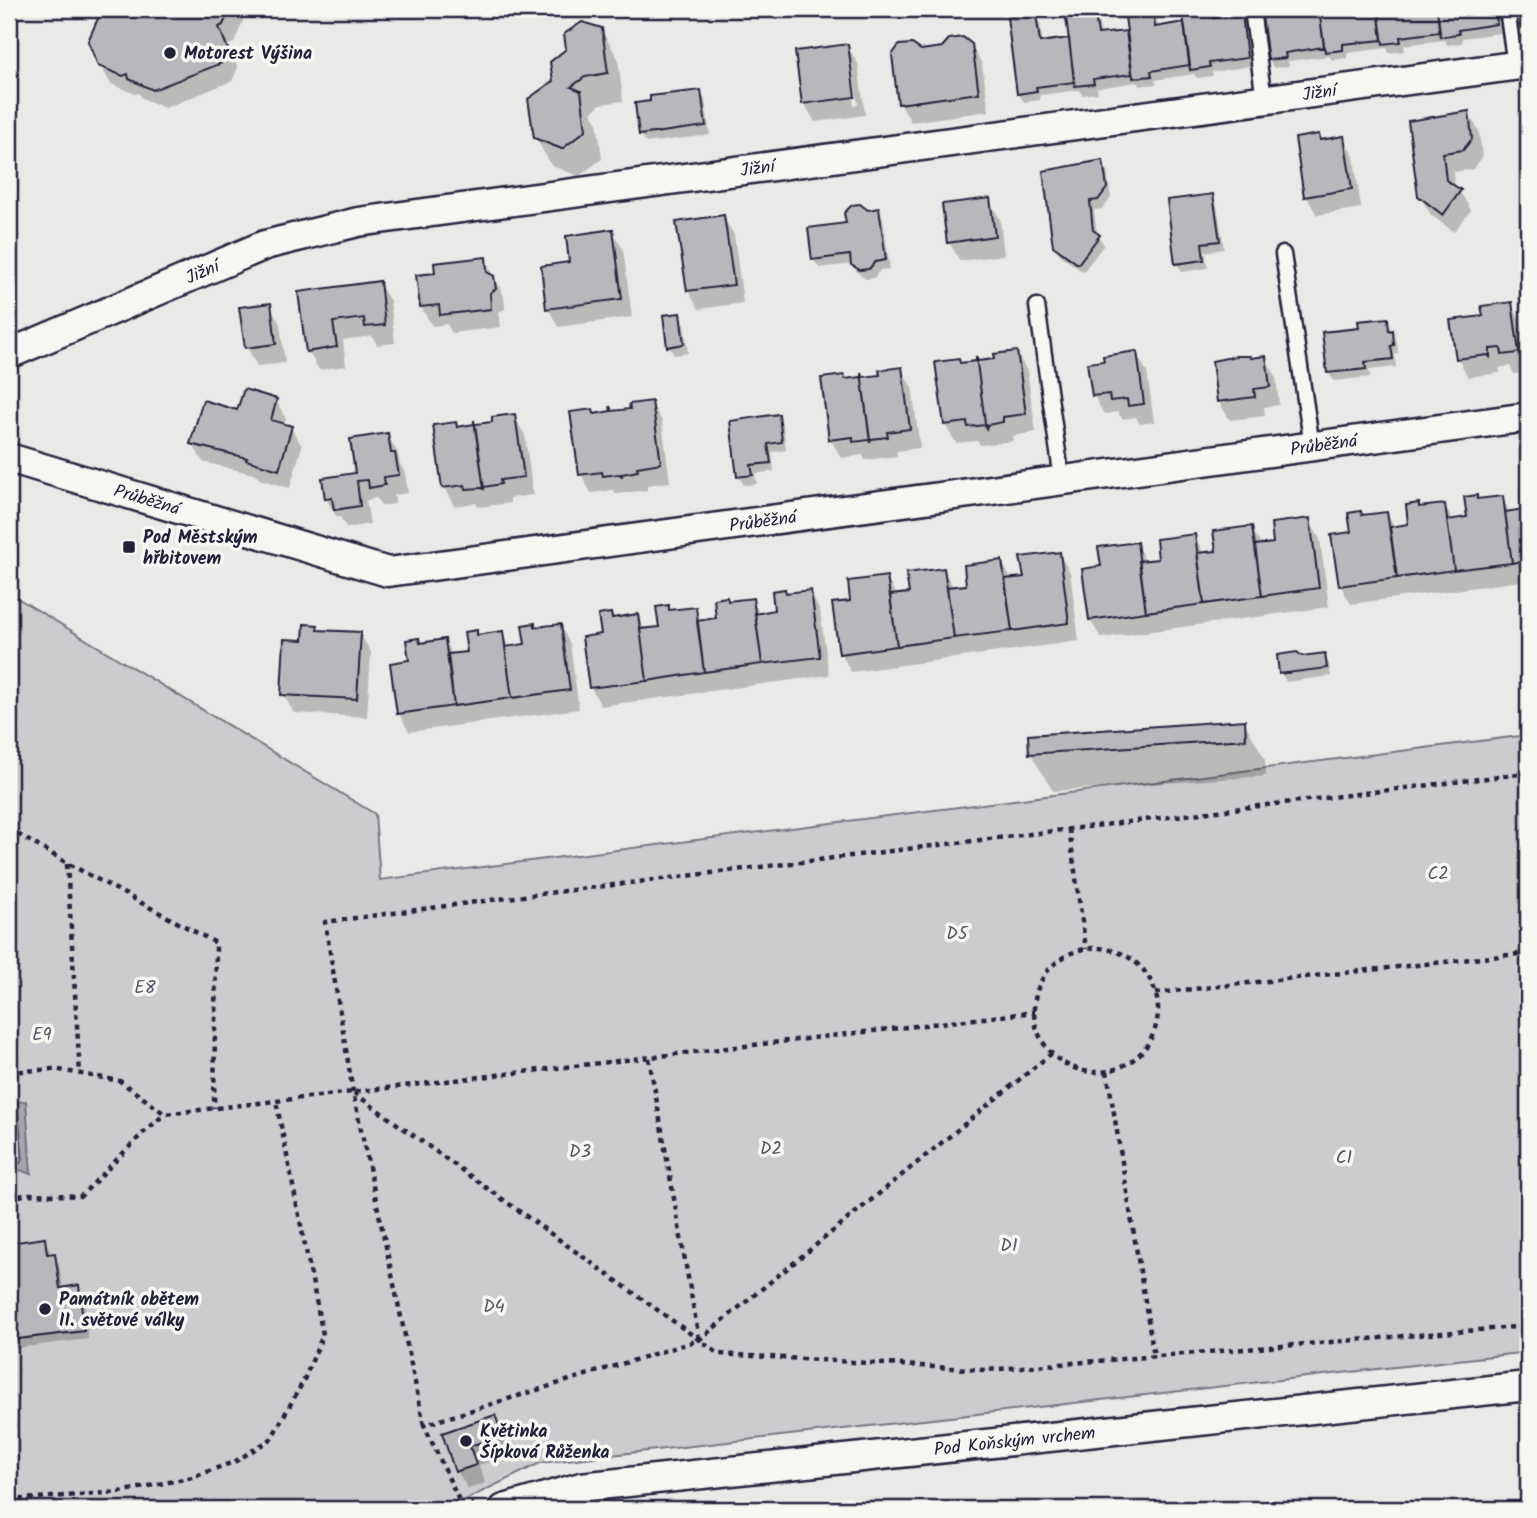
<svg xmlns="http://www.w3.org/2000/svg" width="1537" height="1518" font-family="Kalam,sans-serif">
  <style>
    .green { fill: #ccccce; stroke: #777784; stroke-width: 2 }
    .water { fill: #a5a5ac; stroke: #71717f; stroke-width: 2 }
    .shadow { fill: #0003; fill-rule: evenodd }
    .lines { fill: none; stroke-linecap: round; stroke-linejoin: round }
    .shore { stroke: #565668; stroke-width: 2 }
    .building { fill: #b8b8bc; stroke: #22223b; stroke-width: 2 }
    .lane-casing { stroke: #22223b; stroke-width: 19 }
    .street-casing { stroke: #22223b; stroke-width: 33 }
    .path { stroke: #22223b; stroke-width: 4.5; stroke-dasharray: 5 5; stroke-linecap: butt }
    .lane { stroke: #f6f6f2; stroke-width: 14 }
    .street { stroke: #f6f6f2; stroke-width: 28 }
    .poi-dot { fill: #22223b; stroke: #f6f6f2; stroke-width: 2.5 }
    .labels { text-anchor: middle; stroke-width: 7; stroke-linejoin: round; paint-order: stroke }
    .poi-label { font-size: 18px; font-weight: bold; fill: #22223b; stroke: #f6f6f2; text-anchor: start }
    .street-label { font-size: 18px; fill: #22223b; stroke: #f6f6f2 }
    .park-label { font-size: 18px; fill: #555567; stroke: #f6f6f2 }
  </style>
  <rect width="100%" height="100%" fill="#e9e9e7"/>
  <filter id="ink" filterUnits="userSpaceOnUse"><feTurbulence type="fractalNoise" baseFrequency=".0143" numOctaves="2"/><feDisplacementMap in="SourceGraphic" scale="14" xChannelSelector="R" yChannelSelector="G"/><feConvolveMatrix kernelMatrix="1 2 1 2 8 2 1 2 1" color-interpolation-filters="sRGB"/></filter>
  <g filter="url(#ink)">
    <path class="green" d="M9 593 375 814 380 880 1528 735V1352L540 1463 447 1509H9Z"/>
    <path class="water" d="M26 1101 31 1174 20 1170H9V1103Z"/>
    <path class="shadow" d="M122 9 149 19 171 9H238L243 21 234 43 228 45 238 68 232 81 165 108 142 98 139 93 135 94 111 84 100 65V17Z
      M1093 9 1098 16 1101 36 1128 32 1125 9H1156L1158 28 1186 23 1184 9H1214L1216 20 1241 16 1246 25 1251 66 1212 72 1213 76 1197 78 1194 74 1155 80 1156 84 1140 86 1137 82 1097 88 1098 93 1082 95 1079 90 1040 95V100L1024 102 1019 94 1035 15 1040 24 1043 43 1071 40 1067 11Z
      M1262 9H1498L1501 33 1462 38V43L1447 45 1445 40 1404 45 1405 51 1389 53 1387 48 1347 53V58L1332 60 1329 56 1288 61 1289 66 1274 68 1269 60Z
      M1517 9H1528V34L1524 35 1519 26Z
      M601 30 618 58 623 101 601 104 591 112 597 121 602 159 579 176 552 166 535 137 555 82Z
      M971 45 982 64 989 111 911 122 900 103 921 52Z
      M847 46 858 64 865 115 815 122 804 103ZM849 63H852L858 105 854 106Z
      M700 92 705 100 710 135 646 143 641 134Z
      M1468 113 1479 131 1482 158 1473 169 1453 172 1455 188 1460 192 1471 210 1454 232 1431 215 1420 196 1410 123Z
      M1318 136 1321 141 1343 138 1354 157 1361 208 1317 215 1306 196Z
      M1102 162 1107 171 1111 198 1102 209 1094 210 1097 234 1104 245 1083 272 1060 255 1055 245Z
      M1212 196 1217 205 1224 249 1205 252 1208 268 1182 272 1177 263Z
      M989 200 1000 219 1004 255 960 261 949 242Z
      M878 210 883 219 890 269 880 270 874 278 866 279 858 273 853 264 819 268 814 260 848 224 868 212Z
      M723 217 734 235 743 303 699 309 688 291Z
      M612 231 623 249 632 317 558 327 548 308 571 264Z
      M485 259 504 296 505 309 499 312 501 327 452 333 447 324 432 326 421 307 418 277 437 275Z
      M379 283 390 301 395 343 377 345 372 336 343 340 346 366 319 370 308 351 300 293Z
      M1511 304 1522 323 1528 372 1514 374 1510 366 1499 368 1500 373 1468 377 1458 358 1485 318Z
      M270 305 280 324 285 363 257 366 247 347Z
      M679 314 684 323 688 353 674 355 669 346Z
      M1387 320 1397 341 1398 354H1395L1396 367 1369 370 1370 377 1334 381 1329 373 1361 330Z
      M1017 353 1027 371 1036 432 1012 436 1013 441 980 445 978 441 956 443 945 425 961 365 996 360Z
      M1136 353 1147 372 1154 422 1140 424 1136 417 1122 419 1118 412 1104 414 1094 396 1089 364 1106 362Z
      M1265 358 1276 376 1279 405 1264 407 1265 416 1230 420 1219 402 1250 360Z
      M901 369 912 387 920 448 897 451V456L865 460 863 455 841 458 831 440 846 381 882 376Z
      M276 400 286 419 284 426 291 428 302 446 290 488 259 479 257 475 203 462 192 443 238 412Z
      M651 403 662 421 670 482 647 485V490L616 494 613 490 591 493 581 474 595 415 632 411Z
      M514 416 525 435 533 495 510 498V503L478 507 476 503 454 506 444 487 455 424 458 429 494 424Z
      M778 416 783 425 786 450 772 452 774 471 755 474 757 484 744 485 739 477 732 422Z
      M387 435 398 453 400 464 405 473 408 493 394 495 395 504 381 506 377 498 366 500 370 524 347 528 340 517H337L326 499 324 480 357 475Z
      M1528 490V580L1351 604 1340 585 1353 534 1362 517 1386 513 1395 528 1410 526 1418 505 1420 509 1444 506 1453 520 1469 518 1478 501 1502 498 1510 513 1526 510 1523 491Z
      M1309 520 1320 539 1329 607 1101 638 1090 620 1103 568 1136 544 1146 562 1160 560 1194 536 1204 554 1218 552 1251 528 1262 546 1275 544Z
      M1059 554 1070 572 1079 641 851 672 841 653 852 602 886 578 897 596 911 594 943 570 954 588 968 586 1001 561 1012 580 1026 578Z
      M810 592 820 611 829 675 601 706 591 688 603 636 610 615 613 619 637 616 645 630 661 628 668 607 670 611 695 609 702 622 718 620 728 603 752 600 760 614 776 612 786 595Z
      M560 625 570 644 579 709 409 732 399 713 411 662 421 644 445 641 453 656 469 654 476 632 478 637 502 633 510 648 526 645 536 629Z
      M317 626 320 632 360 634 371 652 367 717 294 713 283 694 305 642Z
      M1324 655 1329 664 1331 676 1286 682 1281 673 1302 658Z
      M1244 722 1265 759 1266 776 1053 791 1031 754Z
      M44 1240 49 1248 50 1256 54 1255 59 1264 63 1289 78 1287 83 1295 88 1339 9 1349V1244Z
      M495 1418 505 1436 512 1454 479 1465 485 1483 468 1489 457 1471 445 1434Z"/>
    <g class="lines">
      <path class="shore" d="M9 1110 16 1109 18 1112 23 1160 20 1163H9"/>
    </g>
    <path class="building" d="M117 9H130L149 17 169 9H230L223 25 219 27 228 49 222 63 153 90 129 79 128 74 123 76 98 66 88 41 99 16Z
      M1094 9 1098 34 1126 31 1132 74 1093 79 1094 84 1075 86 1065 10Z
      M1124 9H1153L1155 27 1184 22 1190 65 1151 71 1152 76 1133 78Z
      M1182 9H1212L1213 18 1242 14 1247 58 1209 63 1210 67 1190 70Z
      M1261 9H1319L1324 47 1285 53 1286 58 1268 60Z
      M1319 9H1378L1382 40 1343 44V50L1325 52Z
      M1378 9H1437L1440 32 1400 37 1401 42 1383 44Z
      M1437 9H1495L1497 24 1458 30 1459 34 1440 37Z
      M1515 9H1528V25L1517 26Z
      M1036 13 1040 42 1069 38 1074 82 1036 87 1037 91 1017 94 1007 17Z
      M582 22 602 28 608 73 585 77 571 87 581 91 586 130 562 149 534 138 528 99 553 81 550 62 566 49 564 34Z
      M963 37 972 44 979 93 898 104 892 55 899 45 912 44 921 50 942 47 949 39Z
      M848 44 855 97 802 104 795 51Z
      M701 90 706 126 639 135 635 103 650 101V96Z
      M1469 111 1472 139 1463 150 1443 153 1446 180 1461 190 1443 215 1418 196 1408 121Z
      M1319 134 1320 140 1344 136 1352 189 1304 197 1295 138Z
      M1103 160 1107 188 1098 200 1090 201 1093 230 1100 235 1078 264 1053 246 1043 171Z
      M1213 194 1220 241 1202 243 1204 260 1175 264 1167 200Z
      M990 198 995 236 947 243 942 204Z
      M860 204 868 210 879 208 886 260 875 262 869 269 860 270 851 265 850 255 812 260 808 228 846 223 844 213 852 205Z
      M724 215 734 285 687 291 676 222Z
      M613 229 622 299 546 309 541 266 569 262 566 236Z
      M486 257 487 272 494 276 496 289 490 293 491 309 440 315 439 305 420 307 416 275 435 273 434 263Z
      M380 281 385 325 365 327 364 318 333 322 337 347 306 352 298 292Z
      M1512 302 1519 353 1502 355 1501 348 1490 349V357L1488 355 1456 359 1450 320 1483 316 1481 306Z
      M271 303 276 344 245 348 239 307Z
      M680 313 684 344 667 347 663 315Z
      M1388 318 1389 331 1393 330 1394 345 1391 346 1393 359 1365 362 1366 369 1327 373 1322 332 1359 328 1358 321Z
      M1017 351 1026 414 1003 417V422L987 425 986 430 976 356 978 361 994 359V354Z
      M1137 351 1144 404 1128 406 1127 399 1110 401 1109 394 1092 396 1087 363 1104 361 1103 356Z
      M976 356 986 430 985 425 968 427 967 422 944 425 935 362 959 359 960 363 976 361Z
      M1236 356H1250V358L1266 356 1270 387 1254 389 1255 397 1217 402 1212 361Z
      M902 367 910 429 887 432 888 437 871 439 870 442 861 372 863 377 880 375 879 370Z
      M861 372 870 440 853 442V437L829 440 821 378 844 375 845 379 861 377Z
      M244 389 277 399 271 420 292 426 279 470 246 460 247 458 190 444 203 400 237 410Z
      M652 401 661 463 637 467 638 471 622 474V476L620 474 603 476 602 472 579 475 570 412 593 409 594 414 611 411 610 406 612 411 630 409 629 404Z
      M515 414 524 477 500 480 501 484 484 487V489L475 424 492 422V417Z
      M779 414 782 442 768 444 771 463 751 465 753 475 737 477 730 421Z
      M474 420 484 489 482 488 466 489 465 485 442 488 433 425 456 422 457 427 474 424Z
      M388 433 391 453H395L399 475 384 477 385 485 369 488 368 480 357 481 360 506 334 510 332 498 325 499 322 478 355 473 350 439Z
      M1528 488V560L1512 563 1505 512 1524 509 1521 489Z
      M1477 495V499L1503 496 1512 563 1454 570 1447 520 1467 517 1464 497Z
      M1419 503V507L1445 504 1454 570 1397 578 1390 527 1408 524 1406 505Z
      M1361 511 1362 515 1387 512 1397 578 1339 586 1331 535 1351 532 1348 513Z
      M1310 518 1319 588 1262 596 1255 545 1273 543 1271 523Z
      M1252 526 1262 596 1204 604 1197 553 1216 551 1213 531Z
      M1195 534 1204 604 1146 612 1139 561 1158 559 1156 539Z
      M1137 542 1146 612 1089 620 1082 569 1101 566 1098 547Z
      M1060 552 1069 623 1012 631 1005 579 1024 577 1020 557Z
      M1002 560 1012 631 954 638 947 587 966 585 964 565Z
      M944 568 954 638 897 646 890 595 909 593 906 573Z
      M887 576 897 646 839 654 832 603 850 601 848 581Z
      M785 589 786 593 811 590 820 657 762 664 755 614 774 610 772 591Z
      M727 597 728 601 753 598 762 664 704 672 697 621 716 618 714 599Z
      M669 605V610L696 607 704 672 647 681 640 629 659 627 656 607Z
      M611 613 612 618 638 614 647 681 589 688 582 637 601 634 598 615Z
      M535 623V627L561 624 570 690 512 698 505 647 525 644 522 625Z
      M304 624 318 625 317 630 361 632 357 699 281 695 284 639 303 640Z
      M477 630V635L503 631 512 698 454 706 448 654 467 652 464 632Z
      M419 638 420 643 445 639 454 706 397 714 390 663 409 660 406 640Z
      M1297 652 1302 656 1325 653 1327 668 1279 674 1277 655Z
      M1245 720 1246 739 1029 754 1028 735Z
      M45 1238 47 1254 55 1253 60 1288 79 1285 84 1331 9 1340V1243Z
      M495 1415 503 1435 470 1446 476 1465 455 1472 442 1433Z"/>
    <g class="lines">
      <g class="lane-casing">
        <path id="lane" d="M1252 9 1264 100
          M1507 9 1515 66
          M1283 254 1312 446
          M1037 306 1062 480"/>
      </g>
      <g class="street-casing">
        <g id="street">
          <path id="s1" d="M9 354 265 245 358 222 1528 64"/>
          <path id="s2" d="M9 458 388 572 1528 417"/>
          <path id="s3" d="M504 1509 581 1487 1528 1386"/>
        </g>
      </g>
      <path class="path" d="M9 829 67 863 216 943 214 1108
        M1069 829 1086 949
        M67 864 80 1074
        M1034 1010a62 62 0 1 1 124 0a62 62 0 1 1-124 0Z
        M1526 953 1528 972
        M1156 993 1528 953
        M649 1058 699 1339
        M1107 1071 1154 1356
        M9 1072 54 1069 120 1081 165 1114 1035 1012
        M354 1093 719 1354 986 1370 1528 1326
        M9 1198 29 1194 81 1196 142 1134 165 1114
        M424 1425 353 1092 325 922 499 899 1528 773
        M9 1500 120 1492 193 1477 236 1461 271 1439 303 1382 323 1335 276 1101
        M741 1501 751 1509
        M462 1509 474 1503
        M463 1509 424 1425 699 1340 1052 1053"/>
      <use href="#lane" class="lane"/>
      <use href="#street" class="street"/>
    </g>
  </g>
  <g class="poi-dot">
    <circle cx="170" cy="53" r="7"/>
    <rect x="122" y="540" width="14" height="14" rx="3.5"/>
    <circle cx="45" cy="1309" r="7"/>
    <circle cx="466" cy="1441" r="7"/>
  </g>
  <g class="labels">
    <g class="poi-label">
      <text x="184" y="59">Motorest Výšina</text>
      <text x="143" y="543">Pod Městským<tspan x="143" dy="21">hřbitovem</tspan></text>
      <text x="59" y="1305">Památník obětem<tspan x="59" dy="21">II. světové války</tspan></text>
      <text x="480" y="1437">Květinka<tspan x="480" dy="21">Šípková Růženka</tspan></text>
    </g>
    <g class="street-label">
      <text dy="6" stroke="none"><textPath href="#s1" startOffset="1344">Jižní</textPath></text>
      <text dy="6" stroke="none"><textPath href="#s1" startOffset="777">Jižní</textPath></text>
      <text dy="6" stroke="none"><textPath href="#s1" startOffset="210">Jižní</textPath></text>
      <text dy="6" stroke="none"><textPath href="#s2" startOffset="1340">Průběžná</textPath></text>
      <text dy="6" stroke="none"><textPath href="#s2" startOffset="144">Průběžná</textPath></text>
      <text dy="6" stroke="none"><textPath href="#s2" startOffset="774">Průběžná</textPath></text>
      <text dy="6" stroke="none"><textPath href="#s3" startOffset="516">Pod Koňským vrchem</textPath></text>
    </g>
    <g class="park-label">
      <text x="1438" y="879">C2</text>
      <text x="957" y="939">D5</text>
      <text x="145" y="993">E8</text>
      <text x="42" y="1040">E9</text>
      <text x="771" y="1154">D2</text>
      <text x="580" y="1157">D3</text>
      <text x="1344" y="1163">C1</text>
      <text x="1009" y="1251">D1</text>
      <text x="494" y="1312">D4</text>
    </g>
  </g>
  <rect width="1537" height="1518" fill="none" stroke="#f6f6f2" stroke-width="35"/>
  <rect x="18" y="18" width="1502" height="1483" fill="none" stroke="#22223b" stroke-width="2.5" filter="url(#ink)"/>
</svg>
